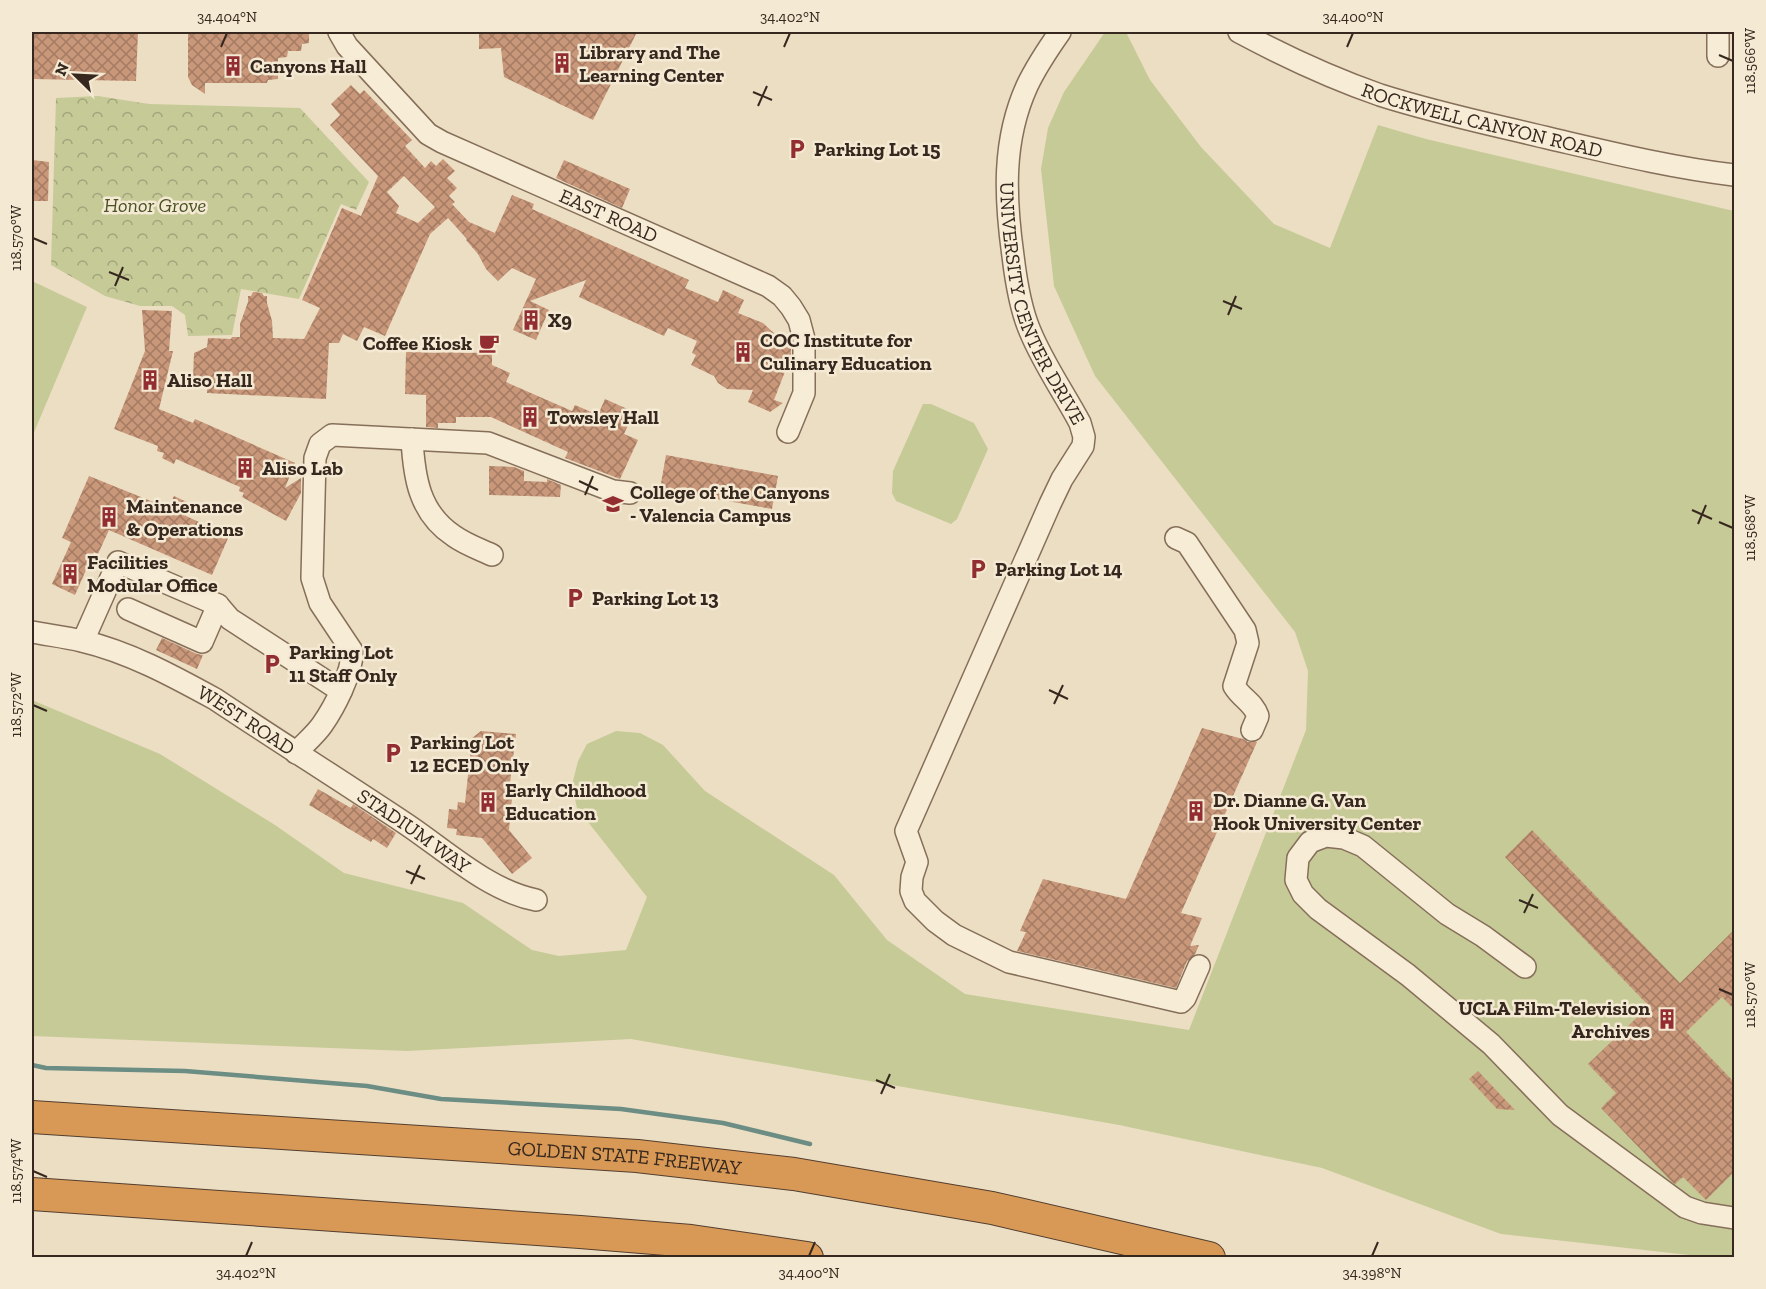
<svg xmlns="http://www.w3.org/2000/svg" width="1766" height="1289" font-family="'Zilla Slab',serif">
  <style>
    .green { fill: #c6ca97 }
    .forest { fill: url(#forest-crowns) }
    .lines { fill: none; stroke-linecap: round; stroke-linejoin: round }
    .stream { stroke: #6c8d83; stroke-width: 4.5 }
    .building { fill: url(#building-cross-hatch); fill-rule: evenodd }
    .minor-casing { stroke: #866f5a; stroke-width: 24 }
    .highway-casing { stroke: #533e2f; stroke-width: 34 }
    .minor { stroke: #f7ecd6; stroke-width: 21 }
    .highway { stroke: #d99956; stroke-width: 32 }
    .ticks { fill: none; stroke: #36281e; stroke-width: 2 }
    .labels { text-anchor: middle; stroke-width: 5; stroke-linejoin: round; paint-order: stroke }
    .poi-label { font-size: 20px; font-weight: bold; fill: #36281e; stroke: #f4e9d2; text-anchor: start }
    .street-label { font-size: 20px; fill: #36281e; stroke: #f4e9d2 }
    .park-label { font-size: 20px; font-style: italic; fill: #485225; stroke: #f4e9d2 }
    .neatline { fill: none; stroke: #36281e; stroke-width: 2 }
    .ticks-label { font-size: 15px; text-anchor: middle; fill: #36281e }
  </style>
  <defs>
    <pattern id="forest-crowns" width="20" height="18" patternUnits="userSpaceOnUse" patternTransform="scale(1.5)"><rect width="20" height="18" fill="#c6ca97"/><path d="M2 6a3 3 0 1 1 6 0M12 15a3 3 0 1 1 6 0" fill="none" stroke="#a2a47b"/></pattern>
    <pattern id="building-cross-hatch" width="8" height="8" patternUnits="userSpaceOnUse" patternTransform="scale(1.5)"><rect width="8" height="8" fill="#c9977a"/><path d="M0 0l8 8M0 8l8-8" fill="none" stroke="#a47b63"/></pattern>
  </defs>
  <rect width="100%" height="100%" fill="#ecdec3"/>
  <path class="green" d="M1105 32H1126L1150 80 1201 147 1274 224 1330 248 1378 125 1426 139 1734 211V1257H1707L1501 1234 1322 1168 1119 1125 631 1039 407 1051 32 1036V700L160 754 275 825 344 873 463 903 532 950 559 956 626 950 647 897 577 808 572 785 578 761 587 744 616 731 640 733 663 745 705 791 834 875 887 940 965 994 1189 1030 1306 730 1308 671 1295 632 1095 376 1054 286 1041 169 1048 128 1064 92Z
    M32 281 87 307 32 437Z
    M923 404H931L974 423 988 449 957 519 951 524 896 501 892 493 893 471Z"/>
  <path class="forest" d="M98 96 149 104 300 108 369 182 356 210 341 204 299 299 241 289 232 335 188 336 185 315 172 306H140L105 296 51 265 56 98Z"/>
  <g class="lines">
    <path class="stream" d="M32 1065 46 1068 185 1071 367 1086 441 1099 621 1109 723 1123 810 1144"/>
  </g>
  <path class="building" d="M32 32H138L136 81 32 79Z
    M188 32H309V43L302 44 301 51H288L287 57 278 58V79L268 80 267 83H205V94L192 85 188 77Z
    M479 32H637L593 120 504 77 501 48 479 49Z
    M351 85 360 94 364 90 412 140 405 146 425 168 431 161 436 166 443 159 455 171 447 178 457 188 449 196 455 202 452 204 469 222 495 233 512 195 534 204 532 209 689 280 685 288 718 302 723 290 744 300 738 313 763 323 775 334 772 341 791 349V356L774 400 783 403 770 412 748 402 753 390 727 389 718 383 714 376 691 365 696 355 692 353 697 341 668 328 664 336 579 297 586 280 530 301 549 310 536 340 513 330 536 279 512 268 498 281 486 269 478 254 466 240 467 239 448 218 430 234 385 336 364 327 357 341 343 334 339 343H329L326 399 207 393V385L193 378 194 353 207 347 208 338 231 339 232 337H240V324L248 302V296H251L253 292 262 293 264 296H267V303L272 321 273 338 304 339 320 308 302 300 342 208 361 216 378 176 330 125 340 115 331 104ZM404 176 435 207 418 223 396 213 399 206 387 192Z
    M32 160 49 162 48 201H32Z
    M564 160 630 189 622 208 556 178Z
    M142 310 172 311 169 351H173L159 409 193 423 195 419 295 463 285 488 301 478V493L286 521 242 497 244 493 239 491 240 487 176 459 174 464 162 458 164 453 157 451 158 446 114 429 145 351Z
    M406 352 492 353V365L510 373 506 382 572 411 575 405 598 415 605 399 634 412 624 434 638 440 620 479 565 458 568 452 491 417H456V423H438V428L426 427V395L405 394Z
    M666 455 778 476 772 509 660 489Z
    M489 466 514 467 524 471V481L547 482V479L561 485 560 497 489 495Z
    M89 476 168 508 174 496 191 504 186 516 229 536 212 575 109 530 98 554 94 552 75 595 52 584 71 542 62 538Z
    M162 638 197 654 203 655 197 669 156 650Z
    M1202 728 1243 739 1248 742H1257L1181 913 1202 918 1190 946 1199 945 1195 954 1187 961 1176 988 1017 951 1026 932 1020 931 1043 879 1126 899Z
    M481 731 516 734 510 783 513 787 509 830 532 858 512 874 482 838 456 835 457 829 447 828 449 809 457 810 458 802 465 803 472 738Z
    M318 789 351 808 353 804 396 833 387 848 373 839 371 842 309 805Z
    M1532 830 1680 983 1734 930V1009L1722 997 1686 1032 1734 1082V1172L1706 1200 1683 1177 1675 1184 1672 1182 1601 1108 1616 1093 1588 1064 1649 1006 1505 857Z
    M1478 1071 1515 1110 1497 1109 1469 1079Z"/>
  <g class="lines">
    <g class="minor-casing">
      <g id="minor">
        <path id="s1" d="M339 32 347 46 428 134 442 142 768 286 782 296 791 307 799 320 804 339V393L788 432"/>
        <path id="s2" d="M1060 32C1048 49 1036 67 1027 86 1002 141 1005 198 1013 256 1016 281 1020 308 1030 331 1043 363 1064 393 1080 423L1084 437 1083 446 1062 479 1050 504 906 831 917 862 912 877 911 891 915 901 935 921 954 935 1009 962 1181 1002 1185 998 1199 966"/>
        <path id="s3" d="M1239 32C1284 56 1331 78 1380 95 1436 113 1494 125 1552 139 1612 153 1673 168 1734 175"/>
        <path d="M1718 56V32"/>
        <path d="M412 439C414 477 419 513 454 536 465 544 479 549 492 555"/>
        <path d="M1176 538 1187 543 1245 630 1248 643 1234 686C1242 699 1253 702 1258 716L1252 730"/>
        <path d="M128 609 202 642 218 605"/>
        <path id="s4" d="M32 632C48 635 66 637 82 641 129 652 173 676 215 699 278 741 343 782 406 824 445 850 489 891 536 900"/>
        <path d="M83 641 118 562 218 605 230 619 341 691"/>
        <path d="M296 753C304 744 315 735 322 725 334 708 353 672 352 651L320 603 312 578 315 458 320 444 332 435 488 443 613 491 630 493"/>
        <path d="M1525 967 1483 936 1447 914 1363 846 1344 838 1326 836 1310 842 1298 858 1296 880 1303 894 1318 909 1408 975 1491 1044 1560 1115 1685 1207 1702 1213 1734 1218"/>
      </g>
    </g>
    <g class="highway-casing">
      <g id="highway">
        <path id="s5" d="M32 1117 637 1156 794 1174 992 1208 1209 1258"/>
        <path d="M32 1194 580 1232 691 1241 807 1258"/>
      </g>
    </g>
    <use href="#minor" class="minor"/>
    <use href="#highway" class="highway"/>
  </g>
  <path class="ticks" d="M221 47 227 33M784 47 790 33M1347 47 1353 33M1719 55 1733 61M753 92 772 100M758 106 767 86M33 238 47 244M109 272 129 280M115 286 123 267M1223 301 1242 309M1228 315 1236 296M579 481 598 490M585 495 593 476M1692 510 1712 519M1719 522 1733 528M1698 524 1706 505M1049 690 1068 699M1054 704 1063 685M33 705 47 711M406 871 425 879M411 884 420 865M1519 900 1538 908M1524 913 1533 894M1719 989 1733 995M876 1080 895 1088M881 1094 890 1074M33 1171 47 1177M246 1256 252 1242M809 1256 815 1242M1372 1256 1378 1242"/>
  <defs>
    <g id="building-bare" transform="scale(1.62)"><path d="M-4-6H4V6H1V3H-1V6H-4ZM-2.5-4.3h1.7v1.8h-1.7ZM.8-4.3h1.7v1.8H.8ZM-2.5-1h1.7V.8h-1.7ZM.8-1h1.7V.8H.8Z" fill="#922d32" stroke="#f4e9d2" stroke-width="2.5" paint-order="stroke"/></g>
    <g id="parking-bare" transform="scale(1.62)"><path d="M-3.5-5.5H1a3.5 3.5 0 0 1 0 7H-1V5.5H-3.5ZM-1-3.4V-.6H.8a1.4 1.4 0 0 0 0-2.8Z" fill="#922d32" stroke="#f4e9d2" stroke-width="2.5" paint-order="stroke"/></g>
    <g id="cafe-bare" transform="scale(1.62)"><path d="M-5.5-4.5H6V0H3Q3 3.5 0 3.5H-2.5Q-5.5 3.5-5.5 0ZM3-3.2v2h1.7v-2ZM-6 4.5H4V6H-6Z" fill="#922d32" stroke="#f4e9d2" stroke-width="2.5" paint-order="stroke"/></g>
    <g id="university-bare" transform="scale(1.62)"><path d="M0-5L7-2L0 1L-7-2ZM-4 1L0 2.5L4 1V4Q0 6-4 4Z" fill="#922d32" stroke="#f4e9d2" stroke-width="2.5" paint-order="stroke"/></g>
  </defs>
  <g fill-rule="evenodd">
    <use href="#building-bare" x="562" y="63"/>
    <use href="#building-bare" x="233" y="66"/>
    <use href="#parking-bare" x="797" y="149"/>
    <use href="#building-bare" x="531" y="320"/>
    <use href="#cafe-bare" x="489" y="343"/>
    <use href="#building-bare" x="743" y="352"/>
    <use href="#building-bare" x="150" y="380"/>
    <use href="#building-bare" x="530" y="417"/>
    <use href="#building-bare" x="245" y="468"/>
    <use href="#university-bare" x="613" y="504"/>
    <use href="#building-bare" x="109" y="517"/>
    <use href="#parking-bare" x="978" y="569"/>
    <use href="#building-bare" x="70" y="574"/>
    <use href="#parking-bare" x="575" y="598"/>
    <use href="#parking-bare" x="272" y="664"/>
    <use href="#parking-bare" x="393" y="753"/>
    <use href="#building-bare" x="488" y="802"/>
    <use href="#building-bare" x="1196" y="811"/>
    <use href="#building-bare" x="1667" y="1019"/>
  </g>
  <g class="labels">
    <g class="poi-label">
      <text x="579" y="59">Library and The<tspan x="579" dy="23">Learning Center</tspan></text>
      <text x="250" y="73">Canyons Hall</text>
      <text x="814" y="156">Parking Lot 15</text>
      <text x="548" y="327">X9</text>
      <text x="760" y="347">COC Institute for<tspan x="760" dy="23">Culinary Education</tspan></text>
      <text x="472" y="350" text-anchor="end">Coffee Kiosk</text>
      <text x="167" y="387">Aliso Hall</text>
      <text x="547" y="424">Towsley Hall</text>
      <text x="262" y="475">Aliso Lab</text>
      <text x="630" y="499">College of the Canyons<tspan x="630" dy="23">- Valencia Campus</tspan></text>
      <text x="126" y="513">Maintenance<tspan x="126" dy="23">&amp; Operations</tspan></text>
      <text x="87" y="569">Facilities<tspan x="87" dy="23">Modular Office</tspan></text>
      <text x="995" y="576">Parking Lot 14</text>
      <text x="592" y="605">Parking Lot 13</text>
      <text x="289" y="659">Parking Lot<tspan x="289" dy="23">11 Staff Only</tspan></text>
      <text x="410" y="749">Parking Lot<tspan x="410" dy="23">12 ECED Only</tspan></text>
      <text x="505" y="797">Early Childhood<tspan x="505" dy="23">Education</tspan></text>
      <text x="1213" y="807">Dr. Dianne G. Van<tspan x="1213" dy="23">Hook University Center</tspan></text>
      <text x="1650" y="1015" text-anchor="end">UCLA Film-Television<tspan x="1650" dy="23">Archives</tspan></text>
    </g>
    <g class="street-label">
      <text dy="7" stroke="none"><textPath href="#s3" startOffset="260">ROCKWELL CANYON ROAD</textPath></text>
      <text dy="7" stroke="none"><textPath href="#s1" startOffset="334">EAST ROAD</textPath></text>
      <text dy="7" stroke="none"><textPath href="#s2" startOffset="290">UNIVERSITY CENTER DRIVE</textPath></text>
      <text dy="7" stroke="none"><textPath href="#s4" startOffset="234">WEST ROAD</textPath></text>
      <text dy="7" stroke="none"><textPath href="#s4" startOffset="435">STADIUM WAY</textPath></text>
      <text dy="7" stroke="none"><textPath href="#s5" startOffset="594">GOLDEN STATE FREEWAY</textPath></text>
    </g>
    <g class="park-label">
      <text x="155" y="212">Honor Grove</text>
    </g>
  </g>
  <rect width="1766" height="1289" fill="none" stroke="#f4e9d2" stroke-width="66"/>
  <g transform="translate(75 75) rotate(294)" stroke="#f4e9d2" stroke-width="4.5" paint-order="stroke">
  <path d="M0-4.5L10 22L0 15L-10 22Z" fill="#36281e"/>
  <text y="-9" font-size="16" font-weight="bold" text-anchor="middle" fill="#36281e">N</text>
  </g>
  <rect x="33" y="33" width="1700" height="1223" class="neatline"/>
  <g class="ticks-label">
    <text x="227" y="22">34.404°N</text>
    <text x="790" y="22">34.402°N</text>
    <text x="1353" y="22">34.400°N</text>
    <text transform="translate(1750 61) rotate(-90)" y="5">118.566°W</text>
    <text transform="translate(16 238) rotate(-90)" y="5">118.570°W</text>
    <text transform="translate(1750 528) rotate(-90)" y="5">118.568°W</text>
    <text transform="translate(16 705) rotate(-90)" y="5">118.572°W</text>
    <text transform="translate(1750 995) rotate(-90)" y="5">118.570°W</text>
    <text transform="translate(16 1171) rotate(-90)" y="5">118.574°W</text>
    <text x="246" y="1278">34.402°N</text>
    <text x="809" y="1278">34.400°N</text>
    <text x="1372" y="1278">34.398°N</text>
  </g>
</svg>
